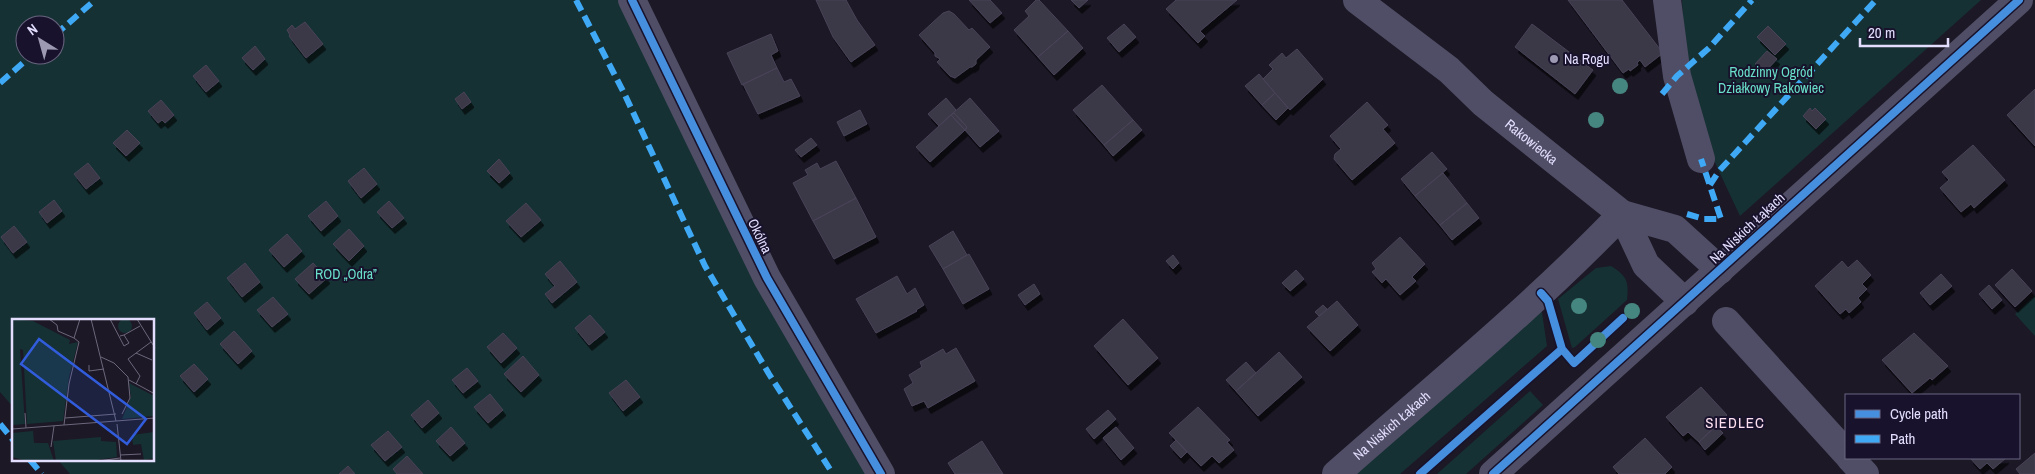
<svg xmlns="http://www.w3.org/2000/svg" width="2035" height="474" font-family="'Archivo Narrow',sans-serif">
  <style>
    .green { fill: #163134; fill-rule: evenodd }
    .building { fill: #3b3747; stroke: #494358; filter: url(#shadow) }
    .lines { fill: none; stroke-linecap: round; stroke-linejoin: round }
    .minor { stroke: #504e66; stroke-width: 28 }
    .quiet { stroke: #3fa9f5; stroke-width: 6; stroke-dasharray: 12 6; stroke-linecap: butt }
    .cycleway-casing { stroke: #18122c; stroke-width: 11 }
    .cycleway { stroke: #468fdf; stroke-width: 8 }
    .tree { fill: #468680 }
    .poi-dot { fill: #9d99b2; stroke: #18122c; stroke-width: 2 }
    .labels { text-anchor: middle; stroke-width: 4; stroke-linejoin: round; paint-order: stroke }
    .poi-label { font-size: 14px; fill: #e3defe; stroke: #18122c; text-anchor: start }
    .park-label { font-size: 14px; fill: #69e0c9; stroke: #18122c }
    .street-label { font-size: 14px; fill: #e3defe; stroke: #18122c }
    .neighbourhood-label { font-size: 15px; letter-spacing: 1px; fill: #fee0f1; stroke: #18122c }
    .inset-road { fill: none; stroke: #6c677c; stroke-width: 1 }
    .view { fill: #315cdc; fill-opacity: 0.15; stroke: #315cdc; stroke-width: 2.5 }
    .inset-edge { fill: none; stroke: #e3defe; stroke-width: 2.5 }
  </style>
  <defs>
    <filter id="shadow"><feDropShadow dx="3" dy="5.5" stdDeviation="0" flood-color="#0009"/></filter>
  </defs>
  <rect width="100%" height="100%" fill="#1c1826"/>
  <path class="green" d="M0 0H621L869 474H70L58 460H154V320H14V408L0 392ZM25 25H55V55H25Z
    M1682 0H1981L1740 216 1716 165 1686 76Z
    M1611 266C1627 276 1629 281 1627 300L1575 347 1572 348 1558 299 1596 268Z
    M2035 295V336L2015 314Z
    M1541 306 1547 346 1400 474H1350Z
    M1530 391 1543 405 1466 474H1437Z"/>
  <path class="building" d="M816 0H846L857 20 875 45 851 62 833 37Z
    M969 0H990L1002 13 990 23Z
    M1036 0H1039L1068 31 1038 57 1014 30 1029 16 1025 11Z
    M1071 0H1088L1079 8Z
    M1176 0H1237L1200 31 1205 36 1198 43 1166 9Z
    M1568 0H1622L1663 53 1645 67 1640 60 1637 63 1638 65 1630 71 1629 69 1623 73Z
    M949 11 954 14 969 30 972 28 990 47 976 60V64L972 67H970L955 78 950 76 937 62 940 59 935 56V53L919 35 943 13Z
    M305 22 323 44 306 58 289 36 290 35 287 30 292 25 295 29Z
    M1124 24 1136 37 1119 52 1107 38Z
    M1532 24 1593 70 1575 94 1515 47Z
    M1768 26 1786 44 1775 55 1757 37Z
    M1068 31 1083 48 1054 75 1038 57Z
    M771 34 778 51 771 55 777 68 742 85 727 53Z
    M255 46 265 59 253 70 242 58Z
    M1297 49 1323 79 1290 110 1263 79 1273 69 1269 65 1282 53 1286 58Z
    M1767 51 1777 59 1765 72 1755 64Z
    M206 65 219 81 206 92 193 76Z
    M777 68 784 82 791 79 800 96 758 114 743 84Z
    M1259 74 1275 93 1262 105 1245 86Z
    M1102 85 1133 120 1104 145 1073 110Z
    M2035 89V146L2007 115Z
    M464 92 471 102 462 109 455 99Z
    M1275 93 1288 108 1276 120 1262 105Z
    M946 98 956 110 939 126 928 114Z
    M970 98 999 131 980 147 965 130 967 127 954 113 951 115Z
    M161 100 174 115 165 123 162 120 158 123 148 111Z
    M1367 102 1388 125 1383 129 1395 143 1352 180 1334 159 1335 154 1341 149 1330 136Z
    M1810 108 1812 111 1815 108 1826 119 1816 129 1803 116Z
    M860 110 867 124 844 136 837 122Z
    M954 113 967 127 965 130 951 115Z
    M951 115 965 130 930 162 916 147Z
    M1133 120 1142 130 1113 156 1104 145Z
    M127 130 140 143 126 156 113 143Z
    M811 138 817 145 801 157 795 150Z
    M1973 145 2005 180 1974 208 1971 204 1961 212 1940 188 1949 180 1942 172Z
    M1432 152 1447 169 1415 196 1401 179Z
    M499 159 510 173 499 183 487 171Z
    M836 161 856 198 813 221 793 183 808 175 805 170 817 163 820 169Z
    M88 163 100 178 86 189 74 174Z
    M364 168 377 184 361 198 348 181Z
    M1443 173 1467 203 1440 225 1415 196Z
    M856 198 876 237 834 259 813 221Z
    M54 200 62 211 47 223 39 212Z
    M326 201 338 216 321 231 308 216Z
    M389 201 404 218 392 228 377 212Z
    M526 203 541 220 521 237 506 221Z
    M1467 203 1479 218 1452 240 1440 225Z
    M14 226 27 242 13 253 1 237Z
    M349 229 364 246 349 261 333 244Z
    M953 231 967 255 943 269 929 246Z
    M287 234 302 251 284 267 269 250Z
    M1400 237 1425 264 1412 277 1416 281 1400 295 1386 279 1382 283 1372 272 1376 269 1372 263Z
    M969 254 989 289 963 304 943 269Z
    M1173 255 1179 263 1173 269 1166 261Z
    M1857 260 1871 275 1862 284 1867 289 1858 298 1861 302 1849 313 1846 309 1840 314 1815 286 1842 261 1848 268Z
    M560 261 577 282 552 303 545 294 555 286 545 274Z
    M245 263 260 282 242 297 227 278Z
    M313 263 327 278 309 294 295 279Z
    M2012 269 2032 291 2015 307 1995 285Z
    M1296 270 1304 279 1290 291 1282 283Z
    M1941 274 1952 286 1930 305 1920 293Z
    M897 276 907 294 915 288 924 305 916 310 917 311 876 333 856 299Z
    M1034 284 1040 294 1025 305 1018 295Z
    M1989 285 2002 300 1992 309 1979 294Z
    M273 297 288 314 272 327 257 310Z
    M1337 301 1358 325 1330 351 1307 327Z
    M207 302 221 318 207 330 194 313Z
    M1323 305 1327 309 1319 316 1315 312Z
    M590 315 605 332 589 345 575 328Z
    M1123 319 1158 358 1128 385 1094 346Z
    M234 331 252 351 238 364 220 344Z
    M503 333 517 348 501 363 487 347Z
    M1914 333 1948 366 1932 380 1930 378 1912 393 1882 360Z
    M956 348 975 381 928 408 924 401 912 406 904 389 913 383 909 375 922 367 920 362 924 360 943 349 946 354Z
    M1279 352 1302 377 1258 416 1236 391Z
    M523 356 539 375 521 392 504 374Z
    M1246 362 1256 373 1236 391 1226 380Z
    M194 364 208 379 194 392 180 376Z
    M467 368 478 381 463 393 452 380Z
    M626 380 640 397 623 411 609 393Z
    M1701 387 1727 415 1699 442 1688 432 1683 436 1666 417Z
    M490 394 503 410 488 423 474 407Z
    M428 400 439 413 422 428 411 415Z
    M1198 407 1230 440 1227 442 1234 450 1219 463 1212 456 1201 466 1169 433Z
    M1108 410 1116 419 1094 439 1086 429Z
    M1716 426 1723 433 1705 450 1699 442Z
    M451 427 465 443 450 456 436 441Z
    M1116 427 1134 448 1121 460 1103 438Z
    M388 431 402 447 385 461 371 445Z
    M1645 438 1672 467 1665 474H1619L1613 467Z
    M1176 440 1187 452 1181 458 1170 446Z
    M982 441 1003 474H955L948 463Z
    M2035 453V474H2020L2016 469Z
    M407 456 423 474H397L393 469Z
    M1970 458H2006L1993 469 1987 463 1980 469Z
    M348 466 355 474H339Z"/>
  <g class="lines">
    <g class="minor">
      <path d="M632 0 767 278 881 474"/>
      <path id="s1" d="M1357 0 1449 70 1483 103 1622 214 1646 265 1685 302"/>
      <path d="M1667 0 1677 76 1701 159"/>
      <path d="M1622 214 1675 229 1720 270"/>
      <path d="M1726 321 1846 453"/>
      <path d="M1850 458 1865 474"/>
      <path id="s2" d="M1336 474C1432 389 1533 307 1622 214"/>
      <path d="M1493 474 2019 0"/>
    </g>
    <path class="quiet" d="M576 0 624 93 705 266 769 374 833 474
      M55 35 95 0
      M0 83 32 55
      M1662 94 1677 76 1709 48 1752 0
      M1710 185 1719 171 1876 0
      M1687 214 1704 219H1721L1701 159
      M0 424 14 441
      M30 460 42 474"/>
    <g class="cycleway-casing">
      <path id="cycleway" d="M632 0 767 278 881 474
        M1562 349 1574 363 1623 318
        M1420 474 1562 349 1548 301 1541 293
        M1493 474 2019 0"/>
    </g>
    <use href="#cycleway" class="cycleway"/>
  </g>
  <g class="tree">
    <circle cx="1620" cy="86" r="8"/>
    <circle cx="1596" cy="120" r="8"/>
    <circle cx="1579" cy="306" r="8"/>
    <circle cx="1632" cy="311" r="8"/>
    <circle cx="1598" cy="340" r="8"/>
  </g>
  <circle class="poi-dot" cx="1554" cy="59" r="5"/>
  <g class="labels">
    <g class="poi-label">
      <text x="1564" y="64">Na Rogu</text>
    </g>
    <g class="park-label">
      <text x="1771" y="77">Rodzinny Ogród<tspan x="1771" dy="16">Działkowy Rakowiec</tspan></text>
      <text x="346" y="279">ROD „Odra”</text>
    </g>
    <g class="street-label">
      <text dy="5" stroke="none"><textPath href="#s1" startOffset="225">Rakowiecka</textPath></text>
      <text transform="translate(1747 228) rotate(-43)" y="5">Na Niskich Łąkach</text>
      <text transform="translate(760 236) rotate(64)" y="5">Okólna</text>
      <text dy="5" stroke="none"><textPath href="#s2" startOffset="74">Na Niskich Łąkach</textPath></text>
    </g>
    <g class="neighbourhood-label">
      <text x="1735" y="428">SIEDLEC</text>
    </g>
  </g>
  <g transform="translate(12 319)">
    <rect width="142" height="142" fill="#1c1826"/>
    <path d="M106 7a7 7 0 1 1 14 0a7 7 0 1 1-14 0ZM0 0 21 2 58 21 57 25 66 23 57 58 51 102 15 105 11 31 8 30 13 105 0 106ZM117 64 142 77V97L110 100 119 78ZM21 112 22 124H36L42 142H15L0 138V114ZM142 113V139L132 141 129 125 121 126 120 116ZM89 118V122L104 123 105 138 78 142H44L41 122Z" fill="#163134"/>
    <path class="inset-road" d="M37 0 45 6 46 12 62 19M79 0 104 102M98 0 112 27 117 24 112 16 108 17M125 0 143 29M112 16 128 7M124 34 140 41M89 38 102 44 116 58 118 79 110 95M77 46V52L92 50M117 61 143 75M124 65 128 57 116 40 139 23M13 94 14 109M53 99 104 95M105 105 109 142M52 106 57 65 67 23 62 19 68 0M0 110 143 99M39 128 42 107M108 136 129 135M86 142 108 139"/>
    <path class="view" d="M27 20 134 100 115 125 9 45Z"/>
    <rect width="142" height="142" class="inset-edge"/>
  </g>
  <rect x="1845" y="394" width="175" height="65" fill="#18122c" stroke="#696480"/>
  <rect x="1855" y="410" width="25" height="8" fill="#468fdf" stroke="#696480"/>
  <text x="1890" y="419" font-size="15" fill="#e3defe">Cycle path</text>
  <rect x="1855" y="435" width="25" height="8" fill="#3fa9f5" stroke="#696480"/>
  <text x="1890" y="444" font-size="15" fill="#e3defe">Path</text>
  <g transform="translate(40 40) rotate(323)"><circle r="24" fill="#18122c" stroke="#696480"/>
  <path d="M0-4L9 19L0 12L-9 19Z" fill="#9d99b2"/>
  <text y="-8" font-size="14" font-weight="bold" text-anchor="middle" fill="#e3defe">N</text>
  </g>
  <path d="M1860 38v8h88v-8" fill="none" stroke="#e3defe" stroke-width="2.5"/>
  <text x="1868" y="38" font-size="15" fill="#e3defe" stroke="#18122c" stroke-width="4" paint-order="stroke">20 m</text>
</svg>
